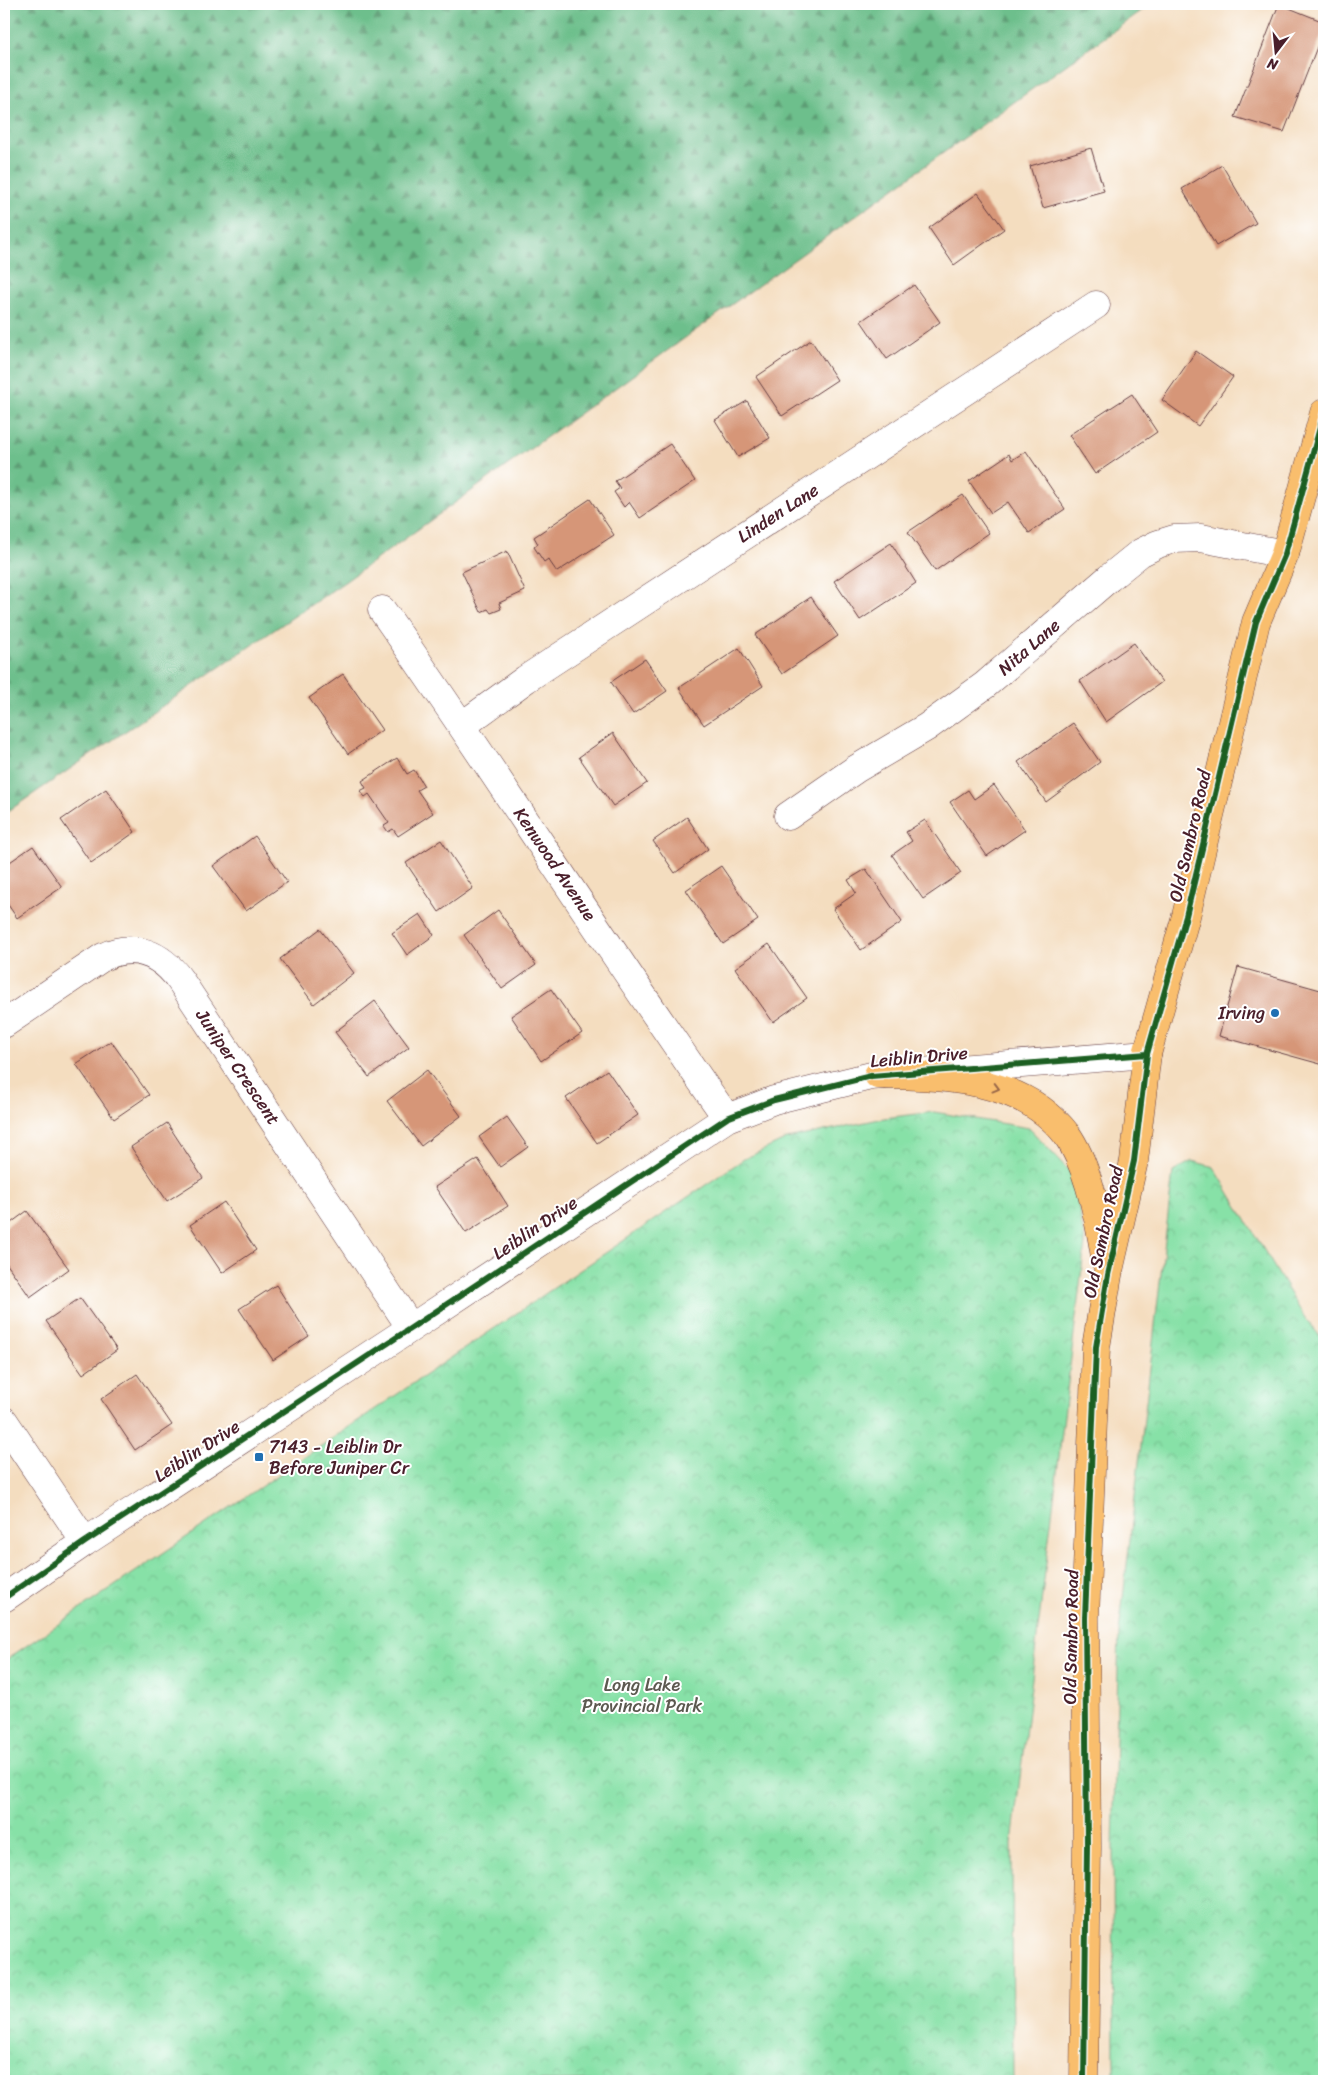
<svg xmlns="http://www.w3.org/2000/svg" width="1328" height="2085" font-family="Sriracha,sans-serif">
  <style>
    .forest { fill: url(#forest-firs); stroke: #5c6f5c }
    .park { fill: url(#park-crowns); stroke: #688069 }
    .building { fill: #d69678 }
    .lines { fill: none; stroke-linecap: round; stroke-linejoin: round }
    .minor-casing { stroke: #643c41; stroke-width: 29 }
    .major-casing { stroke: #643c41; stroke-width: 29 }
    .minor { stroke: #fff; stroke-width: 28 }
    .major { stroke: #f9be6d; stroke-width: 28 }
    .cycleway-casing { stroke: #fff; stroke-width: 9 }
    .cycleway { stroke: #1b5e20; stroke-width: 6 }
    .oneway { stroke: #996749 }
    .poi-dot { fill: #1f6fb2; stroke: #fff; stroke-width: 2 }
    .labels { text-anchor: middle; stroke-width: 4; stroke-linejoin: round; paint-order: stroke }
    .street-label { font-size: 18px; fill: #4a1f2b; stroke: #fff }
    .poi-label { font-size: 18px; fill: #4a1f2b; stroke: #fff; text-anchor: end }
    .park-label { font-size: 18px; fill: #5c5950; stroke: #fff }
  </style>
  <defs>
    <pattern id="forest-firs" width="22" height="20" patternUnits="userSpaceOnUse" patternTransform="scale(1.25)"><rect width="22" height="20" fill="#6dbf8c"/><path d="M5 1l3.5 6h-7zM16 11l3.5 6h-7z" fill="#5c9b73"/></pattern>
    <pattern id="park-crowns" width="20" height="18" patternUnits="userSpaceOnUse" patternTransform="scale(1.25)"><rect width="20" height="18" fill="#87e1a7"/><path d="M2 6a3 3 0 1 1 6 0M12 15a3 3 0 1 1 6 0" fill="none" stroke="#76c190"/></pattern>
  </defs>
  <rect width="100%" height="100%" fill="#fff"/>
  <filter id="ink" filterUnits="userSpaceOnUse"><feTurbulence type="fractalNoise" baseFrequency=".02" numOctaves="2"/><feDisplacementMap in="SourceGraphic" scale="10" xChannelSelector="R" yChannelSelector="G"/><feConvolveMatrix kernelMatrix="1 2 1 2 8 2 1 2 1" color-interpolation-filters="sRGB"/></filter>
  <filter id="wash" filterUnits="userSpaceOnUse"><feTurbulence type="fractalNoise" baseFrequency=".0096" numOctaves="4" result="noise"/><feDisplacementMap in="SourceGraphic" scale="20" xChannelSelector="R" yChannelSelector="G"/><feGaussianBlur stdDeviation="1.12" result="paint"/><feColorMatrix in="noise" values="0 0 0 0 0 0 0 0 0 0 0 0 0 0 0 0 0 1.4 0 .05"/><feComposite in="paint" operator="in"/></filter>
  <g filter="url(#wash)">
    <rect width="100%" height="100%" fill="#f4ddbf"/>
    <path class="forest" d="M4 4H1151L346 581 4 814Z"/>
    <path class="park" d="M934 1112 1029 1128 1073 1175 1085 1243 1012 1843 1013 2081H4V1661L744 1159 787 1139 884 1118Z
      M1192 1161 1214 1167 1305 1318 1324 1341V2081H1114L1113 1845 1119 1632 1173 1172Z"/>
    <g id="blocks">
      <path class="building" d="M1279 4 1324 22V29L1284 132 1235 117Z
        M1091 148 1104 191 1043 208 1030 166Z
        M1222 165 1256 223 1216 246 1182 189Z
        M978 193 1004 229 954 265 929 228Z
        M914 285 940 322 887 359 861 321Z
        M811 340 837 380 782 416 756 377Z
        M1196 351 1233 377 1198 426 1162 400Z
        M1132 394 1157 432 1095 474 1069 435Z
        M747 401 770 438 738 457 715 420Z
        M670 444 695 481 640 518 629 502 624 507 614 492 620 488 615 481Z
        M1026 451 1065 509 1029 533 1008 502 991 513 969 481 1009 454 1012 460Z
        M963 495 989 533 935 571 908 532Z
        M590 499 614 535 557 572 548 559 544 562 534 547 538 544 534 537Z
        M891 543 916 583 860 620 834 581Z
        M507 551 525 591 499 603 501 609 491 613 488 609 481 612 462 572Z
        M811 597 838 636 782 674 755 635Z
        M1134 643 1162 682 1106 722 1080 681Z
        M739 648 763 686 704 725 679 688Z
        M645 659 667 691 633 714 611 682Z
        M343 674 382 730 348 754 309 698Z
        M1073 723 1100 762 1046 802 1018 762Z
        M613 733 647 783 613 806 579 757Z
        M397 758 407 774 414 770 424 786 417 790 433 813 398 836 393 829 388 832 384 826 389 823 369 794 365 797 360 791 366 788 362 781Z
        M994 785 1025 830 987 856 950 802 968 790 974 799Z
        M106 789 135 832 91 863 61 820Z
        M687 817 708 849 675 873 653 841Z
        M925 820 961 873 923 899 892 855 912 841 906 832Z
        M255 836 287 882 246 911 213 866Z
        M441 840 473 888 439 912 406 863Z
        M33 846 62 887 17 918 4 899V866Z
        M721 866 758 920 723 944 686 890Z
        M866 869 902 922 861 950 833 909 856 893 848 880Z
        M498 910 536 965 502 989 464 935Z
        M420 914 434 935 407 955 392 933Z
        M320 929 354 973 314 1004 280 959Z
        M769 944 807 998 773 1022 735 968Z
        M1238 967 1324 991V1065L1219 1036Z
        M551 989 582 1033 541 1061 511 1016Z
        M375 1001 409 1047 369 1077 335 1032Z
        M111 1041 149 1095 114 1119 76 1064Z
        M427 1070 461 1116 421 1146 387 1101Z
        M607 1070 638 1115 597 1143 566 1098Z
        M507 1117 528 1147 500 1167 479 1137Z
        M167 1123 203 1178 167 1201 131 1147Z
        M478 1159 508 1206 466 1233 435 1187Z
        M224 1202 256 1250 222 1273 190 1225Z
        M27 1211 69 1269 30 1297 4 1260V1228Z
        M276 1285 309 1336 273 1360 239 1309Z
        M80 1298 117 1350 83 1374 46 1321Z
        M137 1374 172 1425 135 1450 101 1399Z"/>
    </g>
  </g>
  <g filter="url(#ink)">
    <use href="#blocks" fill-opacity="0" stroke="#643c41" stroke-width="1"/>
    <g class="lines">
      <g class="minor-casing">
        <path id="minor" d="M382 610C500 778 609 951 727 1118
          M463 725 526 679 1096 305
          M788 816 856 769 927 727 985 685 1109 578 1140 553 1158 544 1174 539 1201 538 1285 554
          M4 1024 103 957C134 942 161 954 180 980L411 1328
          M4 1421 85 1542
          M4 1598 85 1542 411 1328 727 1118 774 1100 871 1076 1147 1054"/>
      </g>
      <g class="major-casing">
        <path id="major" d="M878 1075C943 1075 1024 1078 1067 1135 1089 1166 1100 1224 1106 1262
          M1084 2081 1087 1846 1085 1618 1096 1347 1108 1275 1134 1161 1147 1054 1186 916 1256 622 1285 554 1324 413"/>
      </g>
      <use href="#minor" class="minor"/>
      <use href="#major" class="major"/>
      <g class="cycleway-casing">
        <path id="cycleway" d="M4 1598 85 1542 411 1328 727 1118 774 1100 871 1076 1147 1054
          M1084 2081 1087 1846 1085 1618 1096 1347 1108 1275 1134 1161 1147 1054 1186 916 1256 622 1285 554 1324 413"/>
      </g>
      <use href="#cycleway" class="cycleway"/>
    </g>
    <defs><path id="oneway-chevron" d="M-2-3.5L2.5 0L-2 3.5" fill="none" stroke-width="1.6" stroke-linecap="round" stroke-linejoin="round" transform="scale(1.25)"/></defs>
    <use class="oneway" href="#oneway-chevron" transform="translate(996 1088) rotate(15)"/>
  </g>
  <g class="poi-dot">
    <circle cx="1275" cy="1013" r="5"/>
    <rect x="254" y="1452" width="10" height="10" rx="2.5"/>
  </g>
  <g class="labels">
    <g class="street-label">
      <text transform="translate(778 513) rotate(-33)" y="6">Linden Lane</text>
      <text transform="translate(1029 647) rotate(-41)" y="6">Nita Lane</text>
      <text transform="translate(1190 836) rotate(-77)" y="6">Old Sambro Road</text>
      <text transform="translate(555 864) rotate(56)" y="6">Kenwood Avenue</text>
      <text transform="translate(919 1057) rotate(-5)" y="6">Leiblin Drive</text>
      <text transform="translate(238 1067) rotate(56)" y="6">Juniper Crescent</text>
      <text transform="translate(535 1228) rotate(-34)" y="6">Leiblin Drive</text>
      <text transform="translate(1103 1232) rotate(-78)" y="6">Old Sambro Road</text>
      <text transform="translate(197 1451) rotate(-33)" y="6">Leiblin Drive</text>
      <text transform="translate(1071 1637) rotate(-89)" y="6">Old Sambro Road</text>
    </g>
    <g class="poi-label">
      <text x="1265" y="1019">Irving</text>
      <text x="269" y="1453" text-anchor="start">7143 - Leiblin Dr<tspan x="269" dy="21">Before Juniper Cr</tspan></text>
    </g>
    <g class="park-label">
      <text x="642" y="1691">Long Lake<tspan x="642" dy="21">Provincial Park</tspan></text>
    </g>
  </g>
  <rect width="1328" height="2085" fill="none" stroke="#fff" stroke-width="20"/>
  <g transform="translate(1276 52) rotate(196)" stroke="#ffffff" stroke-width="4" paint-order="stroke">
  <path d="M0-4L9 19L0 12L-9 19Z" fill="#4a1f2b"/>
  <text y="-8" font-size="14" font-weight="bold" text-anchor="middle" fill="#4a1f2b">N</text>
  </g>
</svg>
